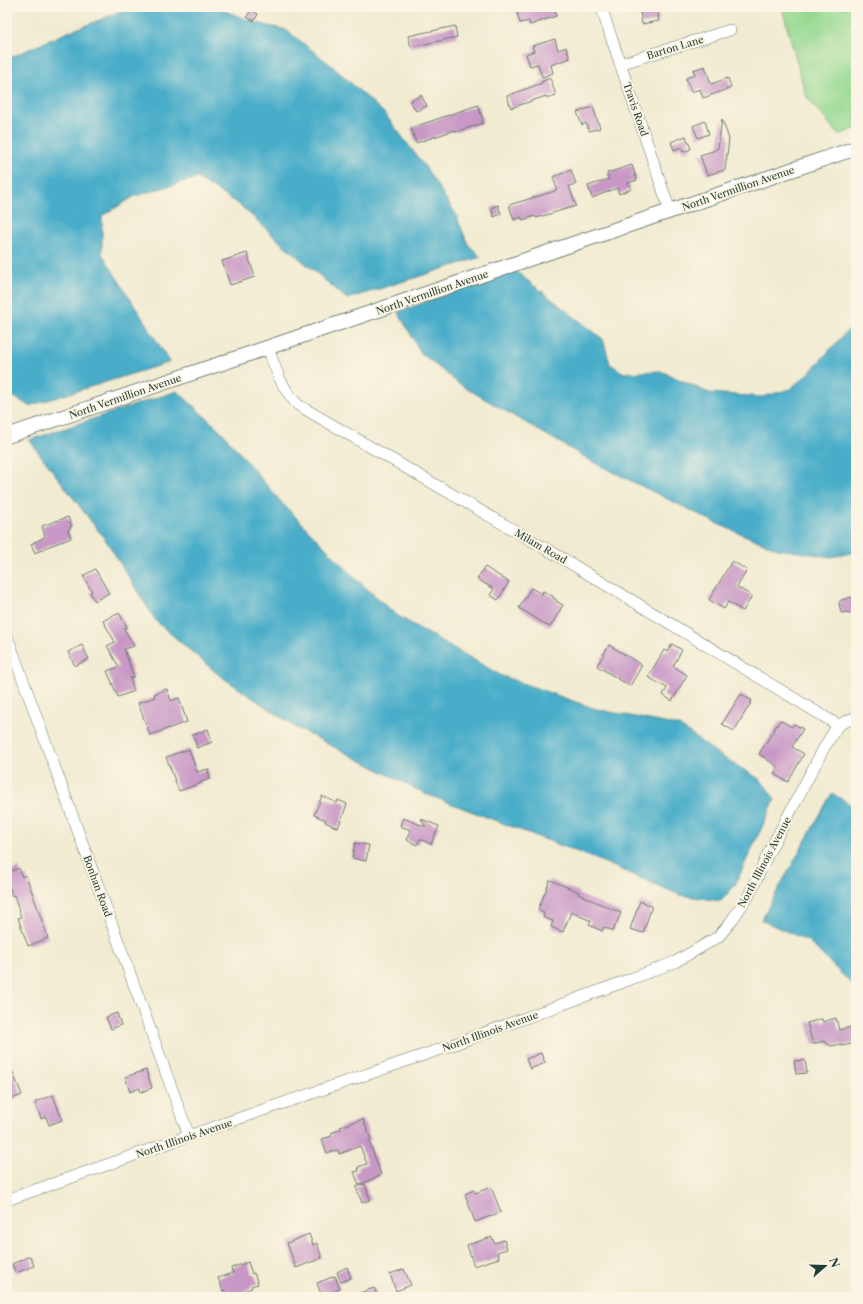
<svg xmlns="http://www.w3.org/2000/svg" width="863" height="1304" font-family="'Libre Caslon Text',serif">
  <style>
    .green { fill: #96d991; stroke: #5a8b62 }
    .water { fill: #49adc9; stroke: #34757e }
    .building { fill: #c897c6 }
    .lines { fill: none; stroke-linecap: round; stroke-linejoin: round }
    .minor-casing { stroke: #687a6b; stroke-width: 12 }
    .tertiary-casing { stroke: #687a6b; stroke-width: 16 }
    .minor { stroke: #fff; stroke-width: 11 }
    .tertiary { stroke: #fff; stroke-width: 14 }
    .labels { text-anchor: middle; stroke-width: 4; stroke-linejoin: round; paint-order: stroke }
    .street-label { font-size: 10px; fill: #1f3d34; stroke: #fcf5e5 }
  </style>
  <rect width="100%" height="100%" fill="#fcf5e5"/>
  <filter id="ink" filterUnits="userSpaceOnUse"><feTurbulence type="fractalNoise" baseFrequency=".025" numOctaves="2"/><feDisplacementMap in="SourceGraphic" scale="8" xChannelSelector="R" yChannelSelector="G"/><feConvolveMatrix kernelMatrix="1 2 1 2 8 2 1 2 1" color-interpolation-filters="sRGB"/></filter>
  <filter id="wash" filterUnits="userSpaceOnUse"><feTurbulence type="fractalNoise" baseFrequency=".012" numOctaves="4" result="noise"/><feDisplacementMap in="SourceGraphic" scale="16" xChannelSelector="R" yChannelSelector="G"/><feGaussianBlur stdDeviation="0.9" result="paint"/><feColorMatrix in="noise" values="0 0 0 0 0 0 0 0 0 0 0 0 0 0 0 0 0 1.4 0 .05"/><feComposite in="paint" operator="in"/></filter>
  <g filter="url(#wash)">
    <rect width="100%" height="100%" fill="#f1ebd1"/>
    <path class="green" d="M782 7H856V128L839 135 806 96Z"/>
    <path class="water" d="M127 7H214L257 23 286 30 331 65 384 113 426 168 455 213 468 244 481 257 347 299 279 241 240 205 197 178 135 196 102 216V254L170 362 29 406 7 393V59L68 32 123 11Z
      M514 270 603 339 610 364 624 373 661 371 709 393 762 397 790 389 809 373 856 321V552L831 557 778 549 720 525 593 462 459 384 421 353 398 312Z
      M177 391 222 432 281 502 356 579 398 616 502 676 596 709 679 726 724 758 761 780 775 799 735 885 721 901 680 895 596 859 426 794 297 728 219 675 156 621 107 542 29 440Z
      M832 793 856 808V988L808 941 761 920Z"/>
    <g id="blocks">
      <path class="building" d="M526 7H554L556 16 530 25 529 21 520 23 516 10Z
        M641 7H657L659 21 642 24 640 11H642Z
        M251 10 258 14 254 21 247 17Z
        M455 26 457 37 411 47 408 36Z
        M555 39 558 50 566 47 570 58 551 65 553 73 542 77 538 64 530 66 526 54 534 51 532 46Z
        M705 66 711 84 728 78 731 88 703 98 700 89 691 92 686 78 695 75 693 70Z
        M550 78 556 95 547 98 546 96 511 108 507 96 542 83 541 82Z
        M421 95 427 106 416 111 410 101Z
        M478 105 483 120 482 121 483 123 456 132 455 130 416 143 411 128Z
        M593 107 600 128 589 131 586 123 582 125 577 112Z
        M722 119 729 139 725 170 707 175 700 155 713 151 718 148Z
        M705 121 709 134 698 138 693 126Z
        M686 136 691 149 683 152 681 147 674 150 671 142Z
        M632 165 637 180 628 183 631 189 619 194 617 188 592 198 588 186 609 179 607 173Z
        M571 170 576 184 569 186 576 206 536 218 535 216 522 220V217L514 220 509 205 555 191V190L557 189 553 177Z
        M498 205 501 214 494 217 491 208Z
        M247 253 255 277 230 285 222 261Z
        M68 517 72 526 70 527V529L68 530 71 538 44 548V549L35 553 31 544 45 537 42 526Z
        M732 561 747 570 737 587 752 596 743 611 728 602 724 609 709 600Z
        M485 567 509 582 498 600 490 595 494 589 477 579Z
        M95 569 109 593 95 601 90 593 92 592 83 576Z
        M531 588 542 594 543 591 554 597 553 598 557 600 556 601 563 605 550 627 519 608Z
        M856 596V612L848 614V612L841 613 839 603 841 600Z
        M119 613 127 627 124 629 134 646 124 649 134 677 130 678 134 691 118 697 107 671 119 667 107 646 115 642 103 621 115 614 116 615Z
        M672 644 682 650 673 666 687 675 672 701 663 695 667 688 648 677 664 650 667 652Z
        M82 645 89 659 75 666 68 652Z
        M609 645 642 665 630 686 597 666Z
        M167 689 171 701 179 698 187 722 150 735 138 703 155 697 154 694Z
        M741 694 752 701 734 731 722 724Z
        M780 720 792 727 794 724 803 729 792 747 804 754 788 782 774 774 778 767 759 754Z
        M208 729 212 742 197 748 193 735Z
        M189 749 197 772 208 769 210 779 201 782V783L179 791 166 757Z
        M322 796 337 803 338 800 347 804 338 828 325 822 326 820 314 815Z
        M403 818 426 827 421 819 439 826 431 844 420 839 417 845 407 840 411 830 400 826Z
        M355 843 369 845 366 861 352 858Z
        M19 868 22 877 26 875 48 938 28 946 18 918 21 917 14 895 12 896 10 888 7 889V873Z
        M550 880 579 892 578 894 621 913 613 931 604 927 602 931 589 925 591 921 571 912 563 932 551 927 553 921 543 917 544 913 538 910Z
        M640 901 652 906 643 933 630 929Z
        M117 1013 121 1025 111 1029 106 1017Z
        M836 1018 839 1030 856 1026V1043L842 1046V1044L831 1046 824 1041 813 1044 807 1023 822 1019 823 1022Z
        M541 1053 545 1063 530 1069 526 1059Z
        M7 1058 22 1095 7 1101Z
        M805 1060 807 1073 796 1074 794 1061Z
        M146 1070 152 1088 141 1092 140 1088 130 1092 125 1077Z
        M53 1095 62 1120 49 1125 46 1117 41 1119 35 1102Z
        M363 1119 371 1140 369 1141 381 1175 375 1178 359 1185 354 1172 359 1171 358 1167 367 1164 360 1146 339 1154 338 1150 327 1153 322 1139 332 1136 331 1133 341 1129 340 1127Z
        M365 1184 370 1200 362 1203 356 1187Z
        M491 1187 501 1212 475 1222 465 1194 474 1190 475 1193Z
        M309 1234 313 1245 317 1243 322 1258 296 1268 287 1243Z
        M492 1237 494 1243 504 1240 507 1249 497 1252 499 1258 474 1266 467 1245Z
        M30 1256 34 1266 16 1273 12 1264Z
        M248 1262 252 1274 254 1273 258 1284 251 1286 252 1288 227 1297 225 1290 223 1291 218 1278 233 1273 231 1268Z
        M347 1267 351 1278 341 1282 337 1272Z
        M404 1269 411 1285 396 1291 390 1274Z
        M335 1276 340 1289 329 1293 331 1297H322L317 1283Z
        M374 1288 378 1297H351V1296Z"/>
    </g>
  </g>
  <g filter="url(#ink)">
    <use href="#blocks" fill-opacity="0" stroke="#687a6b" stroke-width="1"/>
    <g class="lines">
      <g class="minor-casing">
        <path id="minor" d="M601 7 670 211
          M620 64 730 30
          M268 347C275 369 282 389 298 405L560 557 838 725
          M7 636 189 1136
          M7 1200 240 1118 441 1049 623 982 675 962 701 947 718 937 730 923 749 895 769 852 825 746 838 725 856 717"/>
      </g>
      <g class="tertiary-casing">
        <path id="tertiary" d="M7 436 856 148"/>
      </g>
      <use href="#minor" class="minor"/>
      <use href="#tertiary" class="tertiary"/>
    </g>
  </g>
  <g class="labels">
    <g class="street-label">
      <text transform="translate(675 47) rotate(-17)" y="4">Barton Lane</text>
      <text transform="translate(636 109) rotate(71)" y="4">Travis Road</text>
      <text transform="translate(738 188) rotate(-19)" y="4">North Vermillion Avenue</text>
      <text transform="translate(432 292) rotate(-19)" y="4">North Vermillion Avenue</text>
      <text transform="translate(125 396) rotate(-19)" y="4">North Vermillion Avenue</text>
      <text transform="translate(541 546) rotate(30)" y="4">Milam Road</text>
      <text transform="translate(764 862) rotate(-62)" y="4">North Illinois Avenue</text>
      <text transform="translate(98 886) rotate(70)" y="4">Bonhan Road</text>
      <text transform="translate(490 1031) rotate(-20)" y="4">North Illinois Avenue</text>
      <text transform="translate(184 1138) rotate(-19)" y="4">North Illinois Avenue</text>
    </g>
  </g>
  <rect width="863" height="1304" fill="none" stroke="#fcf5e5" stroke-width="24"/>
  <g transform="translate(825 1266) rotate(70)" stroke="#fcf5e5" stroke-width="3" paint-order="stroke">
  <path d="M0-3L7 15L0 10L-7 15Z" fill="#1f3d34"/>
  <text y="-6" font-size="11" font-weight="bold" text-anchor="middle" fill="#1f3d34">N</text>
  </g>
</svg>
